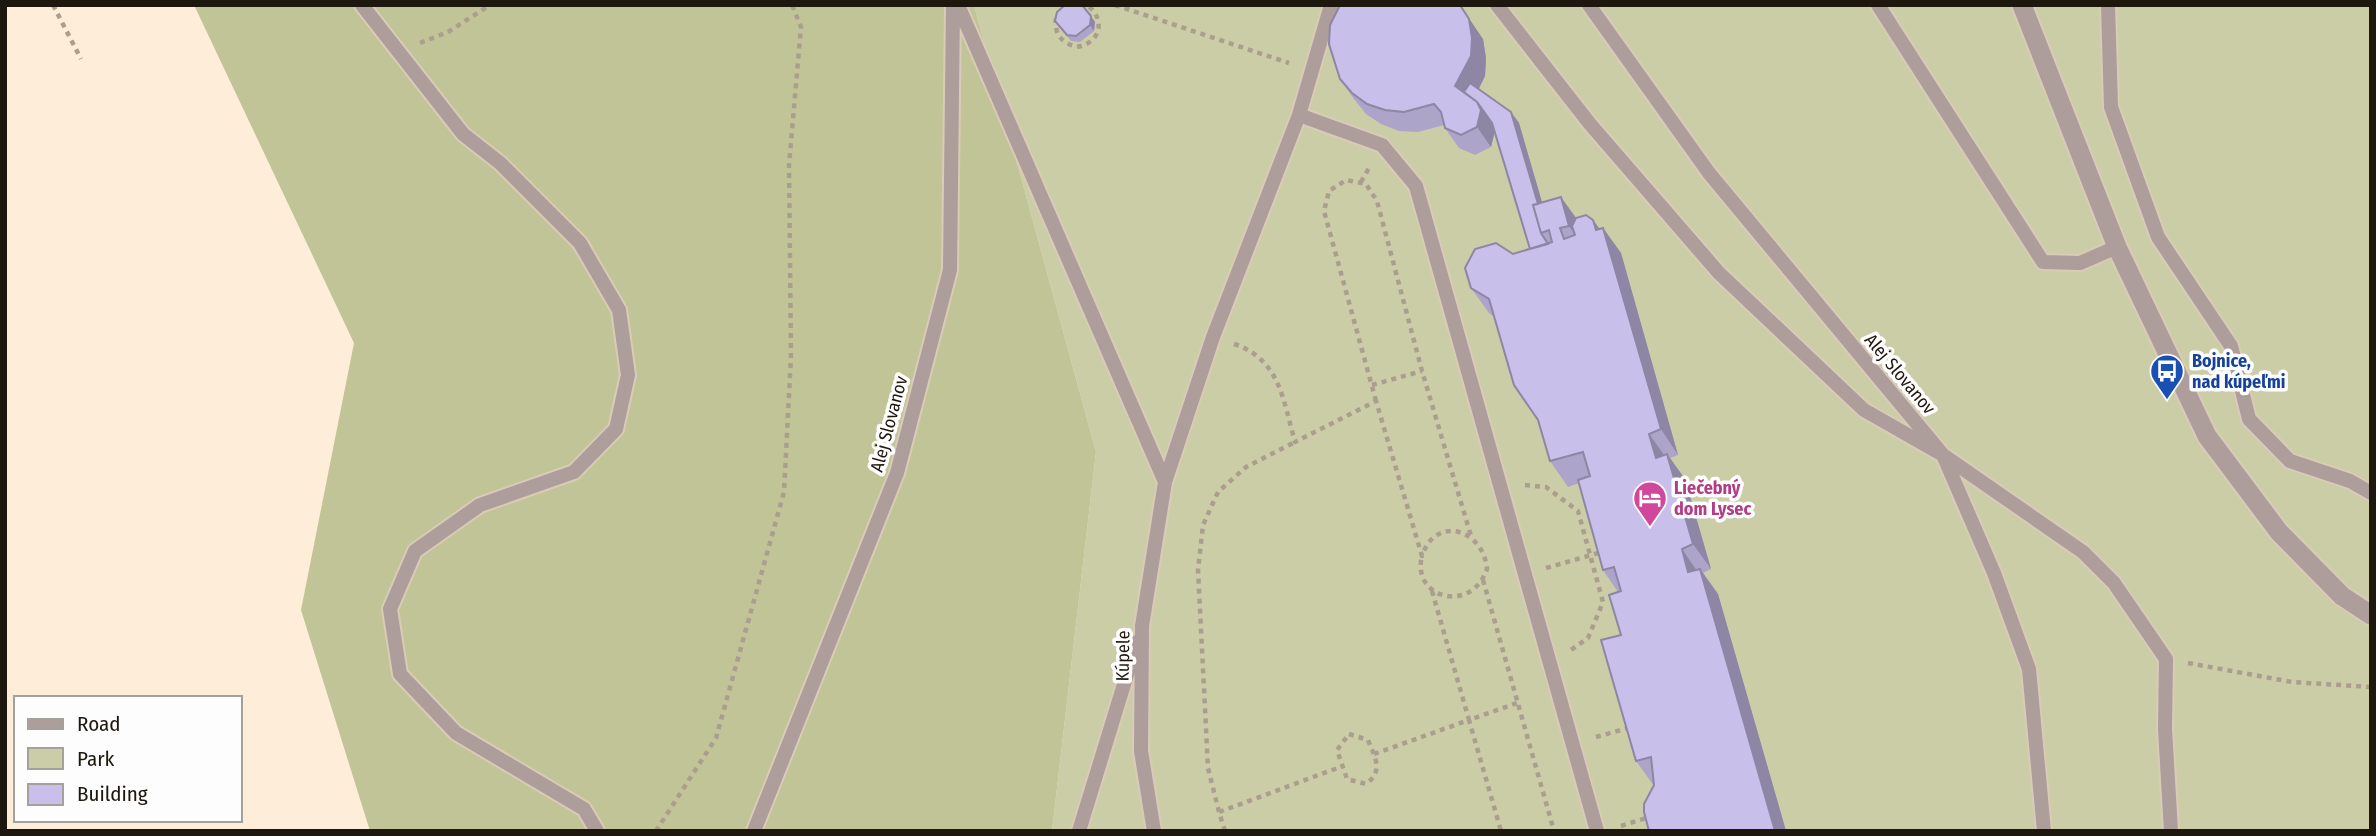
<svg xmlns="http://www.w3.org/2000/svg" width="2376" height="836" font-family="'Fira Sans Condensed',sans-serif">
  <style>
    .green { fill: #cbcda7 }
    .forest { fill: #c1c496 }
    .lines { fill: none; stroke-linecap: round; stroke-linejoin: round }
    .service-casing { stroke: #dacbb8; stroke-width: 18 }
    .tertiary-casing { stroke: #dacbb8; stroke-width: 23 }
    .path { stroke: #ac9e8e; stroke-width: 4.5; stroke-dasharray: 5 5; stroke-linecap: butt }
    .service { stroke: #ad9d9b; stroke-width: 14 }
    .tertiary { stroke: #ad9d9b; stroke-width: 19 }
    .wall { fill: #ada4ca }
    .shaded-wall { fill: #8d86a4 }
    .building { fill: #c9bfeb; stroke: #8d86a4; stroke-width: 2 }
    .labels { text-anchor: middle; stroke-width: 7; stroke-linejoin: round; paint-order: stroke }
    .transit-label { font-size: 18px; font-weight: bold; fill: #164399; stroke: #fdfdfd; text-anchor: start }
    .street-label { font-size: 18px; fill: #1e170e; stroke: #fdfdfd }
    .hotel-label { font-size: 18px; font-weight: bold; fill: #b23c85; stroke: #fdfdfd; text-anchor: start }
  </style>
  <rect width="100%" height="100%" fill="#feedd8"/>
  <path class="green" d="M974 5H2371V831H1052L1096 452Z"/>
  <path class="forest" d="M194 5H974L1096 452 1052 831H370L301 610 354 343Z"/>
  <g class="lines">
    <g class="service-casing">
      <path id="service" d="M362 5 463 134 500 163 580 243 619 310 628 375 616 429 574 472 480 505 415 551 390 609 400 674 456 733 584 809 597 831
        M958 5 1165 482
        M1497 5 1590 124 1719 273 1864 410 1943 455 2083 552 2114 583 2166 659 2165 729 2171 831
        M1589 5 1709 173 1943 455 1994 573 2029 669 2044 831
        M1878 5 2043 262 2080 263 2117 247
        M2108 5 2111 107 2158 237 2231 346 2249 419 2290 461 2350 481 2371 493
        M1299 115 1382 145 1416 186 1597 831
        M754 831 897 473 950 270 953 5
        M1079 831 1137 642
        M1154 831 1141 751 1142 626 1165 482 1213 337 1299 115 1331 5"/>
    </g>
    <g class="tertiary-casing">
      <path id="tertiary" d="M2022 5 2117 247 2207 436 2279 532 2342 596 2371 615"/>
    </g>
    <path class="path" d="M53 5 81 59
      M1115 5 1289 63
      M1056 18C1054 34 1061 42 1076 47 1100 44 1107 20 1087 5
      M420 43 448 32 490 5
      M1361 182 1369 168
      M1234 344C1280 359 1283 400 1295 442L1376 401 1422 556C1435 515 1483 528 1487 569 1471 615 1411 598 1422 556
      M1372 385 1422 371
      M1376 401 1324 211 1329 191 1346 180 1366 184 1377 201 1422 371 1471 536
      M1525 485 1546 487 1578 511 1603 602 1588 638 1571 650
      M1546 568 1602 552
      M1483 580 1554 831
      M1432 591 1469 720 1517 703
      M2188 663 2292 682 2371 687
      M1349 734 1368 740C1375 758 1384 771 1366 784L1347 779 1337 750Z
      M1596 737 1628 728 1627 725
      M1374 754 1469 720 1501 831
      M1219 812 1208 768 1198 570 1203 525 1218 492 1246 467 1295 442
      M1621 826 1649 817
      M656 831 716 738 784 492 791 356 789 165 801 27 792 5
      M1225 831 1219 812 1343 766"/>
    <use href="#service" class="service"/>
    <use href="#tertiary" class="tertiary"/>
  </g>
  <path class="wall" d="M1055 21 1095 22 1094 31 1080 42 1071 41Z
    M1483 39 1486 58 1485 76 1479 89 1511 112 1519 123 1542 203 1576 219 1593 220 1600 229 1603 228 1621 253 1678 455 1670 458 1685 479 1711 569 1703 573 1718 594 1786 831H1649L1654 786 1636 761 1621 635 1618 592 1603 570 1579 483 1568 487 1550 461 1538 420 1494 317 1489 313 1471 288 1513 254 1530 249 1495 132 1491 147 1475 155 1459 148 1445 128 1444 125 1418 132 1399 131 1381 124 1366 114 1354 99 1340 79Z"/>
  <path class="shaded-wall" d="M1460 5 1483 39 1486 58 1485 76 1472 102 1455 86Z
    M1091 16 1095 22 1094 31 1090 25Z
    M1477 102 1491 122 1495 130 1491 147 1477 127Z
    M1511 112 1519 123 1551 233 1549 230 1546 232Z
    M1561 197 1579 222 1586 251 1569 226Z
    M1593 220 1606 238 1603 228 1621 253 1678 455 1661 429Z
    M1649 434 1667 459 1656 458Z
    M1667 454 1685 479 1711 569 1693 544Z
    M1682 549 1699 574 1688 572Z
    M1700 569 1718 594 1786 831H1775Z"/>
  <path class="building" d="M1065 5H1082L1091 16 1090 25 1076 36 1067 35 1055 21 1057 12Z
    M1340 5H1460L1469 19 1472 38 1471 56 1455 86 1477 102 1481 110 1477 127 1461 135 1445 128 1441 112 1434 104 1404 112 1385 110 1367 104 1352 93 1340 79 1329 44 1330 25Z
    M1470 83 1511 112 1538 204 1533 205 1541 233 1548 244 1530 249 1492 123 1477 102 1464 92Z
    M1561 197 1569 226 1560 228 1564 239 1575 235 1572 226 1576 218 1586 215 1593 220 1596 230 1603 228 1661 429 1649 434 1656 458 1667 454 1693 544 1682 549 1688 572 1700 569 1775 831H1649L1644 812V804L1654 785 1651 757 1636 761 1601 640 1621 635 1609 595 1621 591 1614 567 1603 570 1578 480 1590 476 1583 452 1550 461 1538 420 1514 385 1489 299 1471 288 1465 268 1475 249 1496 243 1513 254 1552 242 1549 230 1541 233 1533 205Z"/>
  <defs>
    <g id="bus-pin" transform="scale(1.75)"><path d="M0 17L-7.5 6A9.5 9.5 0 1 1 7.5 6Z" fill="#1a4fb4" stroke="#fdfdfd"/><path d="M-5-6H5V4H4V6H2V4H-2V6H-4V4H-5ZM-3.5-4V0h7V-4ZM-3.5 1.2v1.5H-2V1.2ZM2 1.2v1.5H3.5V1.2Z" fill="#fff"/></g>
    <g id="hotel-pin" transform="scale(1.75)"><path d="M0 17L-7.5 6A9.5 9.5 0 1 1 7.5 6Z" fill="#d1479c" stroke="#fdfdfd"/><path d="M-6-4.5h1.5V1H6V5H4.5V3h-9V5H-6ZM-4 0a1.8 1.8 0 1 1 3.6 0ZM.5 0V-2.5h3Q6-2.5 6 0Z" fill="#fff"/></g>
  </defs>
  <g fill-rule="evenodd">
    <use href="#bus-pin" x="2167" y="371"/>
    <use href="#hotel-pin" x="1650" y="498"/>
  </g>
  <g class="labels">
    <g class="transit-label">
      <text x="2192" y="367">Bojnice,<tspan x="2192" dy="21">nad kúpeľmi</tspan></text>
    </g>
    <g class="street-label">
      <text transform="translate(1900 374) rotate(50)" y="6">Alej Slovanov</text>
      <text transform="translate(889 424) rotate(-75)" y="6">Alej Slovanov</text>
      <text transform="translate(1123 656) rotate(-89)" y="6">Kúpele</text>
    </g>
    <g class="hotel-label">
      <text x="1674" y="494">Liečebný<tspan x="1674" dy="21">dom Lysec</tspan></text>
    </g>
  </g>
  <rect width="2376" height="836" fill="none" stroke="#1e170e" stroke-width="14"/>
  <rect x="14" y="696" width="228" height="126" fill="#fdfdfd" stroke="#a4a19d" stroke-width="2"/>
  <rect x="28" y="719" width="35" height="10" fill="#ad9d9b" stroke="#a4a19d" stroke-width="2"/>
  <text x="77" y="731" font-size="21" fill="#1e170e">Road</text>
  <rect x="28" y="748" width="35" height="21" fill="#cbcda7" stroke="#a4a19d" stroke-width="2"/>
  <text x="77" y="766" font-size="21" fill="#1e170e">Park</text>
  <rect x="28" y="784" width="35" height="21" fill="#c9bfeb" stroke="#a4a19d" stroke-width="2"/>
  <text x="77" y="801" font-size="21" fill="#1e170e">Building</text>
</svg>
